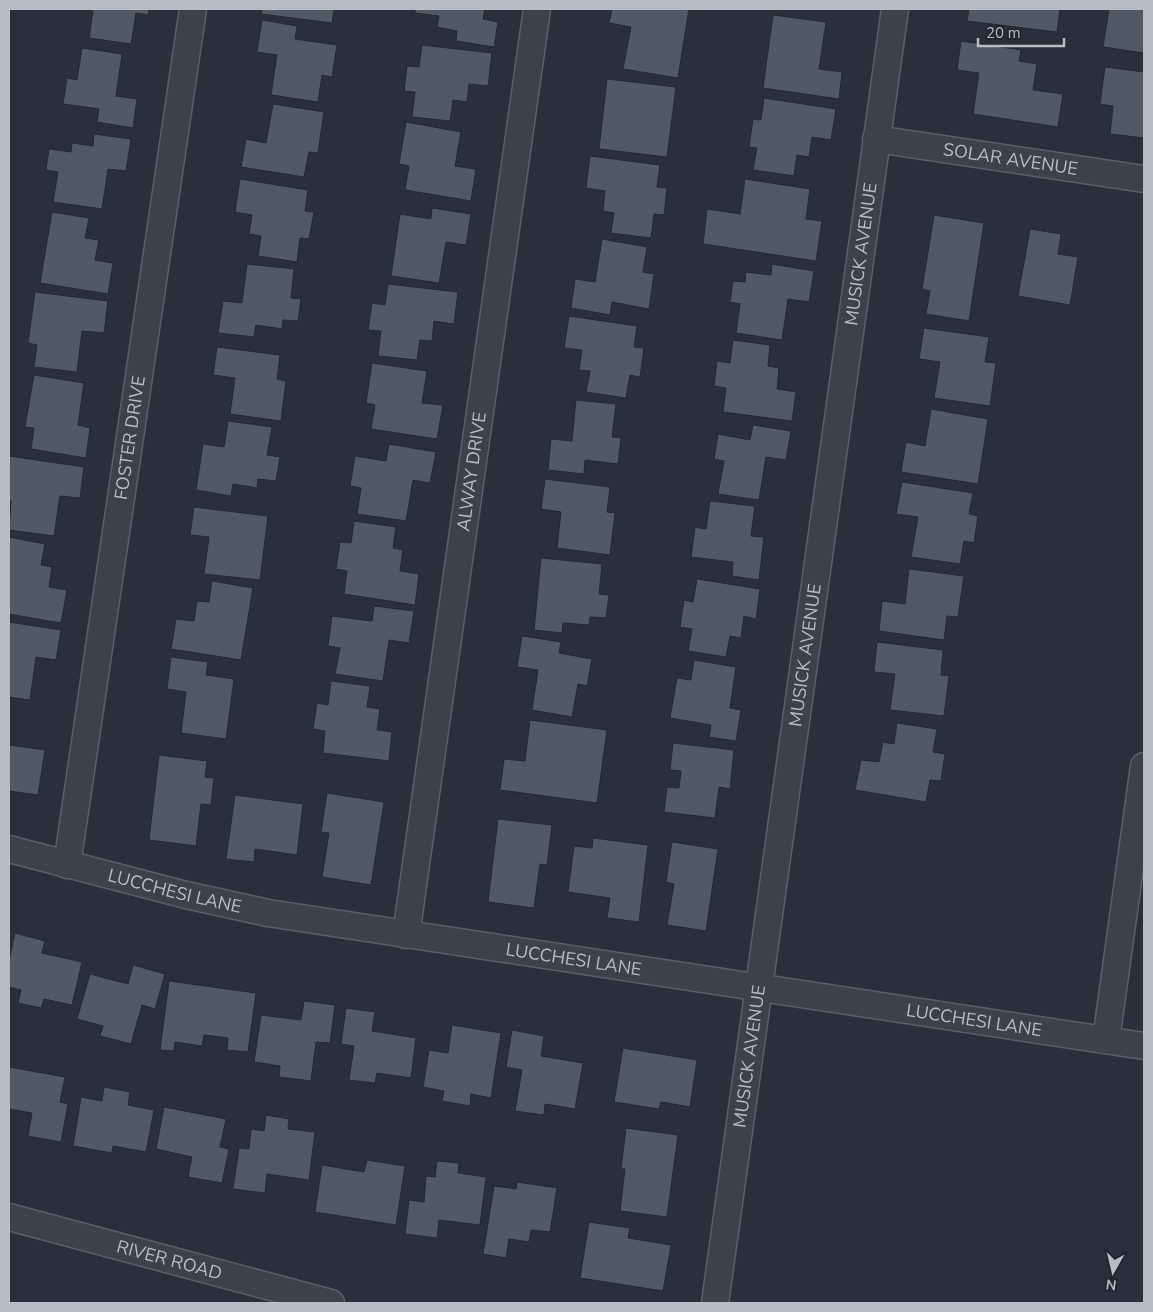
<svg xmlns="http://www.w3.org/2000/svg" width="1153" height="1312" font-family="'Nunito Sans',sans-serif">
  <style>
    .building { fill: #505a67; stroke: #222934 }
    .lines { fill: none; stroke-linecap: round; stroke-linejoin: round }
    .minor-casing { stroke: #59606a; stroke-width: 29 }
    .minor { stroke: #3b424c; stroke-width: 26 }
    .labels { text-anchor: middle; stroke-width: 4; stroke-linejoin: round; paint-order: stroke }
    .street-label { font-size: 18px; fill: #b7bdc7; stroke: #202732 }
  </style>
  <rect width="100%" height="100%" fill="#27303c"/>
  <path class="building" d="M80 9H149L148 15 136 13 131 44 89 38 93 11Z
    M262 9H334L332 23 261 14Z
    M415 9H485L483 19 498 22 494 47 456 41 457 31 437 27 439 16 415 13Z
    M612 9H689L678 78 623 69 631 27 609 23Z
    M969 9H1060L1057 32 967 21Z
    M1109 9H1144V53L1103 47Z
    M773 15 826 22 819 69 842 72 839 99 763 88Z
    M262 20 297 26 295 39 337 45 332 77 322 75 318 102 271 95 277 55 257 52Z
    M961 41 1021 50 1019 61 1037 64 1033 90 1063 94 1058 127 973 114 979 73 957 70Z
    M422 45 492 53 488 86 469 84 467 102 453 100 450 121 412 117 415 92 404 91 407 66 419 67Z
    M82 48 122 54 116 96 137 99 133 128 97 122 99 109 63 104 67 78 77 80Z
    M1105 67 1144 72V138L1110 134 1113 106 1100 104Z
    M607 79 676 87 667 157 599 149Z
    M764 98 836 109 831 140 812 137 809 157 797 155 794 176 753 170 757 148 749 147 753 119 761 120Z
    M273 104 324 112 318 153 309 152 304 177 241 167 246 139 266 143Z
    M406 122 461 132 455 166 476 169 471 201 405 190 409 166 399 164Z
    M94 134 131 139 126 171 108 169 102 209 53 202 58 172 46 170 49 149 71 152 72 143 93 146Z
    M590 156 660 165 657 187 667 188 664 215 654 214 651 238 611 233 614 213 603 211 605 191 586 188Z
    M240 179 308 190 305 211 314 212 309 239 300 238 297 262 258 256 261 236 249 234 252 215 235 212Z
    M745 179 810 189 806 219 822 221 816 261 703 244 707 209 740 214Z
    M432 208 471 214 466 245 446 242 439 283 391 276 400 214 431 219Z
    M52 212 89 218 85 238 99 240 95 260 113 263 108 294 40 283Z
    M934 215 984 223 969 321 926 314 930 291 922 289Z
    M1030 229 1061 234 1058 254 1078 257 1070 305 1018 296Z
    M602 239 647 247 643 272 654 274 649 309 612 302 610 315 571 308 575 279 595 282Z
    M247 264 294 269 291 298 301 299 298 321 283 320 282 329 256 325 254 337 218 333 223 301 242 303Z
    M772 264 814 271 809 302 788 299 782 340 736 333 740 304 730 302 733 281 745 282 746 272 771 275Z
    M388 284 458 292 454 324 434 321 432 341 420 340 417 360 378 356 381 331 368 330 372 303 385 305Z
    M35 292 108 301 104 333 82 331 77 372 34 367 37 345 28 343Z
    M569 316 637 326 634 347 644 348 640 377 630 375 626 398 586 392 590 371 579 370 582 350 564 348Z
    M924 328 989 337 985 362 996 363 990 406 934 398 940 362 919 359Z
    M733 340 770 345 768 366 779 368 777 389 796 392 792 421 723 412 726 388 714 386 717 361 730 363Z
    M217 347 280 355 277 379 286 381 281 421 230 414 235 378 213 375Z
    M372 363 427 371 422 403 443 405 437 439 371 429 375 405 366 403Z
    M34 375 84 383 78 425 90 428 86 458 31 449 34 428 25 427Z
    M576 400 616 404 612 437 621 438 618 464 585 460 584 474 548 470 551 439 572 441Z
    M931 409 988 419 978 484 901 472 906 442 925 446Z
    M228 421 272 427 267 455 280 457 276 481 258 479 257 488 233 484 231 496 196 490 203 444 224 447Z
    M753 425 791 431 786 460 766 457 759 500 718 494 724 461 714 459 718 434 750 440Z
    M389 444 436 452 430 483 413 480 406 521 357 514 361 488 350 486 355 456 386 461Z
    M9 456 84 467 80 498 60 496 54 536 9 530 11 501 9 500Z
    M545 479 610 487 607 512 615 513 610 555 557 548 561 512 541 509Z
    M902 482 973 493 969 514 978 516 974 543 964 541 960 564 911 557 918 517 896 514Z
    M710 501 755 506 751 536 764 537 759 580 732 576 733 562 691 557 695 527 706 529Z
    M194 507 268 516 260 580 204 574 209 537 190 535Z
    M354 521 396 527 393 548 403 550 400 571 419 574 415 605 344 594 347 571 336 569 340 542 351 543Z
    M9 537 45 544 41 565 52 567 49 587 67 590 61 623 9 614Z
    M541 558 602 564 599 594 609 595 606 618 590 617 589 625 563 623 562 633 534 630Z
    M909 569 964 576 958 617 947 616 944 640 879 631 882 601 905 604Z
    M697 579 760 589 756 619 744 616 741 638 730 636 726 657 688 651 692 629 680 627 684 600 693 602Z
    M212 581 253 588 241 660 171 649 176 619 194 621 197 601 209 602Z
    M374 606 414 611 409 643 389 640 383 681 335 674 340 648 328 646 332 616 372 621Z
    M9 622 61 630 56 660 36 657 30 700 9 697Z
    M522 636 561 642 559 653 592 659 587 686 578 684 572 717 532 710 538 670 517 667Z
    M877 642 943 650 941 675 949 676 944 716 890 710 895 674 874 672Z
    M171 657 208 662 206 675 234 679 226 739 181 733 186 692 167 689Z
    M694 660 736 667 730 708 741 710 736 741 709 737 711 725 670 718 677 678 691 680Z
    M331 681 370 686 367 707 380 709 377 730 392 732 389 761 323 753 325 731 313 729 317 703 328 705Z
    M530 720 607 730 597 803 500 790 504 759 525 761Z
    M897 723 937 729 933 752 945 754 941 781 930 780 926 802 855 790 861 760 879 762 883 742 894 744Z
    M673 743 734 750 730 789 719 787 715 818 664 812 667 787 679 788 681 771 670 770Z
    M9 745 45 750 38 795 9 791Z
    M159 755 207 761 205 777 214 778 211 805 201 804 196 846 149 840Z
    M327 793 384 802 371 885 322 877 329 833 321 832Z
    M235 795 303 804 297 855 255 849 254 862 226 859Z
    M498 819 552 825 547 865 540 864 534 908 488 902Z
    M593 838 648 845 639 922 607 918 610 898 568 892 574 846 592 848Z
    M672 842 718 849 706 931 667 925 674 884 666 882Z
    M15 933 45 941 42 953 82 962 72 1005 44 999 41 1008 18 1003 21 990 9 987V961Z
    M133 965 165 974 155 1009 142 1005 131 1044 100 1036 103 1026 77 1019 90 974 128 984Z
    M169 981 256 993 248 1052 227 1050 228 1038 204 1035 202 1046 175 1042 174 1051 160 1050Z
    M304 1001 335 1005 330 1043 316 1042 311 1081 279 1077 280 1066 254 1062 261 1015 301 1020Z
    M346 1008 375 1012 372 1031 416 1038 411 1078 377 1073 375 1083 349 1080 354 1046 341 1044Z
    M452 1025 501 1033 491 1098 471 1094 470 1106 442 1101 444 1091 423 1087 429 1050 448 1053Z
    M512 1030 544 1036 541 1056 583 1063 575 1109 545 1104 544 1115 515 1111 522 1070 506 1067Z
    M623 1048 697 1060 690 1107 661 1102 659 1109 614 1102Z
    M9 1067 65 1077 60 1102 68 1104 61 1142 28 1136 32 1113 9 1109Z
    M104 1087 130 1092 128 1105 154 1110 146 1152 113 1146 112 1153 73 1146 81 1097 102 1101Z
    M164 1107 226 1119 220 1147 229 1149 222 1183 188 1177 192 1157 156 1149Z
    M266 1115 289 1119 288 1129 315 1132 309 1180 267 1174 265 1193 233 1189 239 1148 249 1149 251 1129 264 1131Z
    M626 1128 678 1135 667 1217 620 1211 625 1169H621Z
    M367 1160 405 1166 396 1225 315 1212 322 1165 364 1172Z
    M437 1161 459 1163 458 1173 486 1177 480 1225 439 1220 437 1238 405 1234 409 1200 424 1202 426 1176 435 1177Z
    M517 1182 557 1188 550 1232 531 1230 529 1242 509 1239 506 1258 483 1254 494 1186 516 1189Z
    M589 1222 630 1228 628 1238 671 1245 663 1291 580 1278Z"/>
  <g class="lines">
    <g class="minor-casing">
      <g id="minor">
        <path id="s1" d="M876 139 1144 179"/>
        <path id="s2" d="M9 849 186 895 268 913 1144 1046"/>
        <path id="s3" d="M67 865 193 9"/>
        <path id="s4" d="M406 935 537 9"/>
        <path d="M1106 1040 1144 766"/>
        <path id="s5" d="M9 1217 331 1303"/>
        <path id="s6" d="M715 1303 895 9"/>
      </g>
    </g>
    <use href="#minor" class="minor"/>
  </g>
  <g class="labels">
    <g class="street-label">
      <text dy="6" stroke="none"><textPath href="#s1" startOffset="136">SOLAR AVENUE</textPath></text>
      <text dy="6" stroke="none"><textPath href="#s6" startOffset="1059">MUSICK AVENUE</textPath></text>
      <text dy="6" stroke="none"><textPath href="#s3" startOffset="432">FOSTER DRIVE</textPath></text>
      <text dy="6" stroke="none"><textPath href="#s4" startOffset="468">ALWAY DRIVE</textPath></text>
      <text dy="6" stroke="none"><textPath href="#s6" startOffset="654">MUSICK AVENUE</textPath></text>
      <text dy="6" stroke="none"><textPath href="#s2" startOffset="171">LUCCHESI LANE</textPath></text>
      <text dy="6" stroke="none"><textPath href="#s2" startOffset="576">LUCCHESI LANE</textPath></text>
      <text dy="6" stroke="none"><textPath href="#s2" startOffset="981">LUCCHESI LANE</textPath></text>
      <text dy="6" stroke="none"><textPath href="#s6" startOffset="249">MUSICK AVENUE</textPath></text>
      <text dy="6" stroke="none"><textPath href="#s5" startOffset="166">RIVER ROAD</textPath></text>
    </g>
  </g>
  <rect width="1153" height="1312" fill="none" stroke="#b7bdc7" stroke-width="20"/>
  <g transform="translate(1113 1272) rotate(188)" stroke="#202732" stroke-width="4" paint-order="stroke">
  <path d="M0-4L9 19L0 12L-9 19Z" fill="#b7bdc7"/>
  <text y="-8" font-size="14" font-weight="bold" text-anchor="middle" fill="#b7bdc7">N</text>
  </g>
  <path d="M978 38v8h86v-8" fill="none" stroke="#b7bdc7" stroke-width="2.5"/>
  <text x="986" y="38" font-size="15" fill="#b7bdc7" stroke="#202732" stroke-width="4" paint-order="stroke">20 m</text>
</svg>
